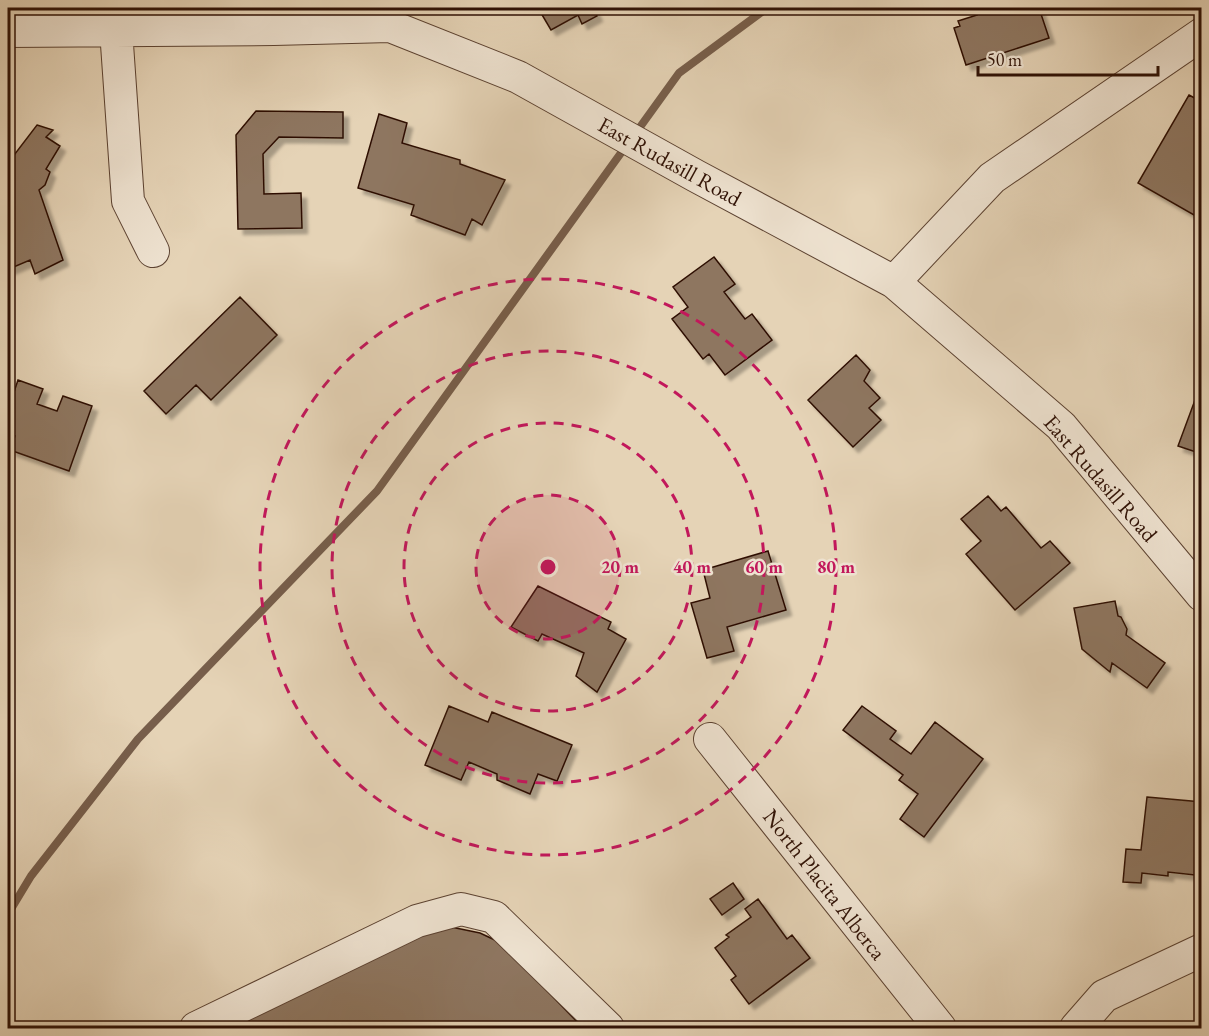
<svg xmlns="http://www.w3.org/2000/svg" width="1209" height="1036" font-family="'EB Garamond',serif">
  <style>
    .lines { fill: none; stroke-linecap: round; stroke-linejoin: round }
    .stream { stroke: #775e4b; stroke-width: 8 }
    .building { fill: #8e7661; stroke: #2f1105; stroke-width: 1.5; filter: url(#shadow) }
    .minor-casing { stroke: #5c4231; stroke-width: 34 }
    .minor { stroke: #eee2d0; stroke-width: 32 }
    .ring { fill: none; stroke: #c2185b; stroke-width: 3; stroke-dasharray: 10 8 }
    .labels { text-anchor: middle; stroke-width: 5; stroke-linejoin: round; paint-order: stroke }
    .street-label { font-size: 22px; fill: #2f1105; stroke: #eee2d0 }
    .centre { fill: #c2185b; stroke: #eee2d0; stroke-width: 3 }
    .ring-label { font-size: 18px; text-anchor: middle; font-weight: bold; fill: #c2185b; stroke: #eee2d0; stroke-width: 5; stroke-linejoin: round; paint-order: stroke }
  </style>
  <defs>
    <filter id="shadow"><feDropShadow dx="5.5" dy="5.5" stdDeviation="1.5" flood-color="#0004"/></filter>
  </defs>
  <rect width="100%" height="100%" fill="#e5d3b6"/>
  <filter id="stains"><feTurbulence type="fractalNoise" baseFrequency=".00333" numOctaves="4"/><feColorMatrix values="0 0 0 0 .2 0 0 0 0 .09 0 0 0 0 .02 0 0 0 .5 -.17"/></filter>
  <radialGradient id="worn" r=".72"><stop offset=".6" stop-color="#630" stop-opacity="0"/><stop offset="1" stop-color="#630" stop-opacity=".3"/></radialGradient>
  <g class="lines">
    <path class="stream" d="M635 134 679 73 767 8
      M8 914 31 876 138 739 377 491 626 146"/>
  </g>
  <path class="building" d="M538 8H593L597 16 582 24 578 15 551 30Z
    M974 8H1039L1049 38 966 65 954 28 960 26 958 21 977 15Z
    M1189 95 1202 102V201L1194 215 1138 183Z
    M256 111 343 112V138L279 137 263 154 264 194 301 193 302 228 238 229 236 135Z
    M379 114 407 123 402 143 460 160V164L505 180 482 225 472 219 465 235 411 215 414 205 358 188Z
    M37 125 53 130 46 137 60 146 46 169 50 172 45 185 39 190 63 260 35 274 30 260 9 269 8 265V198L11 197 8 193V163Z
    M714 257 735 284 724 292 745 319 752 314 772 340 725 375 709 354 703 359 672 319 688 307 673 287Z
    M240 297 277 335 211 400 196 385 166 414 144 391Z
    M856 355 870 370 864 381 880 398 869 408 881 420 853 447 808 400Z
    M18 380 43 389 37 404 57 411 63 396 92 406 69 471 10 450 15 436 8 433V410Z
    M1198 392 1202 393V454L1178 446Z
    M988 496 1001 511 1006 507 1041 548 1050 541 1070 563 1015 610 966 554 981 541 961 519Z
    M768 551 786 610 727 627 734 651 707 658 691 603 710 598 703 570Z
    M538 586 611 622 608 629 626 639 597 692 576 676 584 653 542 634 538 641 511 627Z
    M1115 601 1118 616 1121 617 1127 629 1126 635 1165 663 1147 688 1112 663 1110 672 1082 649 1074 608Z
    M449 706 488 722 492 712 572 745 557 781 538 774 530 794 497 780V774L469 762 461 780 425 765Z
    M862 706 896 731 890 739 911 754 935 722 983 759 924 837 900 819 918 794 899 780 903 775 843 730Z
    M1147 797 1202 802V860H1196L1195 875 1168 872V876L1142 873 1141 883 1123 882 1126 849 1141 850Z
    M733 883 744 899 722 915 710 899Z
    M758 899 787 939 792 935 810 958 749 1004 731 980 736 976 715 948 729 937 726 935 751 917 745 909Z
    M451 927 480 933 497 941 506 948 583 1028H222L414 936Z"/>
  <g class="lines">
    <g class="minor-casing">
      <path id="minor" d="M116 30 128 201 153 251
        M8 31 274 29 390 26 518 77 696 176 894 282 1061 426 1202 595
        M894 282 992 178 1202 34
        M710 739 940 1028
        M196 1028 417 921 461 909 494 917 608 1028
        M1076 1028 1104 996 1202 950"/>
    </g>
    <use href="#minor" class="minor"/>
  </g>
  <circle cx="548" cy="567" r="72" fill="#c2185b" fill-opacity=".12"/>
  <g class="ring">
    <circle cx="548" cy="567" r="72"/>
    <circle cx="548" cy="567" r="144"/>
    <circle cx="548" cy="567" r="216"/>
    <circle cx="548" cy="567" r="288"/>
  </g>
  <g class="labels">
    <g class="street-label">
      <text transform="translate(670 161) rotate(29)" y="8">East Rudasill Road</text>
      <text transform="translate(1101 478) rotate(49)" y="8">East Rudasill Road</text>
      <text transform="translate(825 884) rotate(52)" y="8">North Placita Alberca</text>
    </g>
  </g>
  <circle cx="548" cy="567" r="9" class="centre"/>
  <g class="ring-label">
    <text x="620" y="573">20 m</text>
    <text x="692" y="573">40 m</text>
    <text x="764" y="573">60 m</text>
    <text x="836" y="573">80 m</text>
  </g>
  <rect width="1209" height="1036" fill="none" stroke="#e5d3b6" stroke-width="30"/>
  <rect x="9" y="9" width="1191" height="1018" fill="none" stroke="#2f1105" stroke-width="3"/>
  <rect x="15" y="15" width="1179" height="1006" fill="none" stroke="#2f1105" stroke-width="1.5"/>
  <path d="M978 66v9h180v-9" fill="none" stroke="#2f1105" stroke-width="3"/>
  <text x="987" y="66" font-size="18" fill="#2f1105" stroke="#eee2d0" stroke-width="4.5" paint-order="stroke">50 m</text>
  <rect width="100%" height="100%" filter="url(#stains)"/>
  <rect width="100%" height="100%" fill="url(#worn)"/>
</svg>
